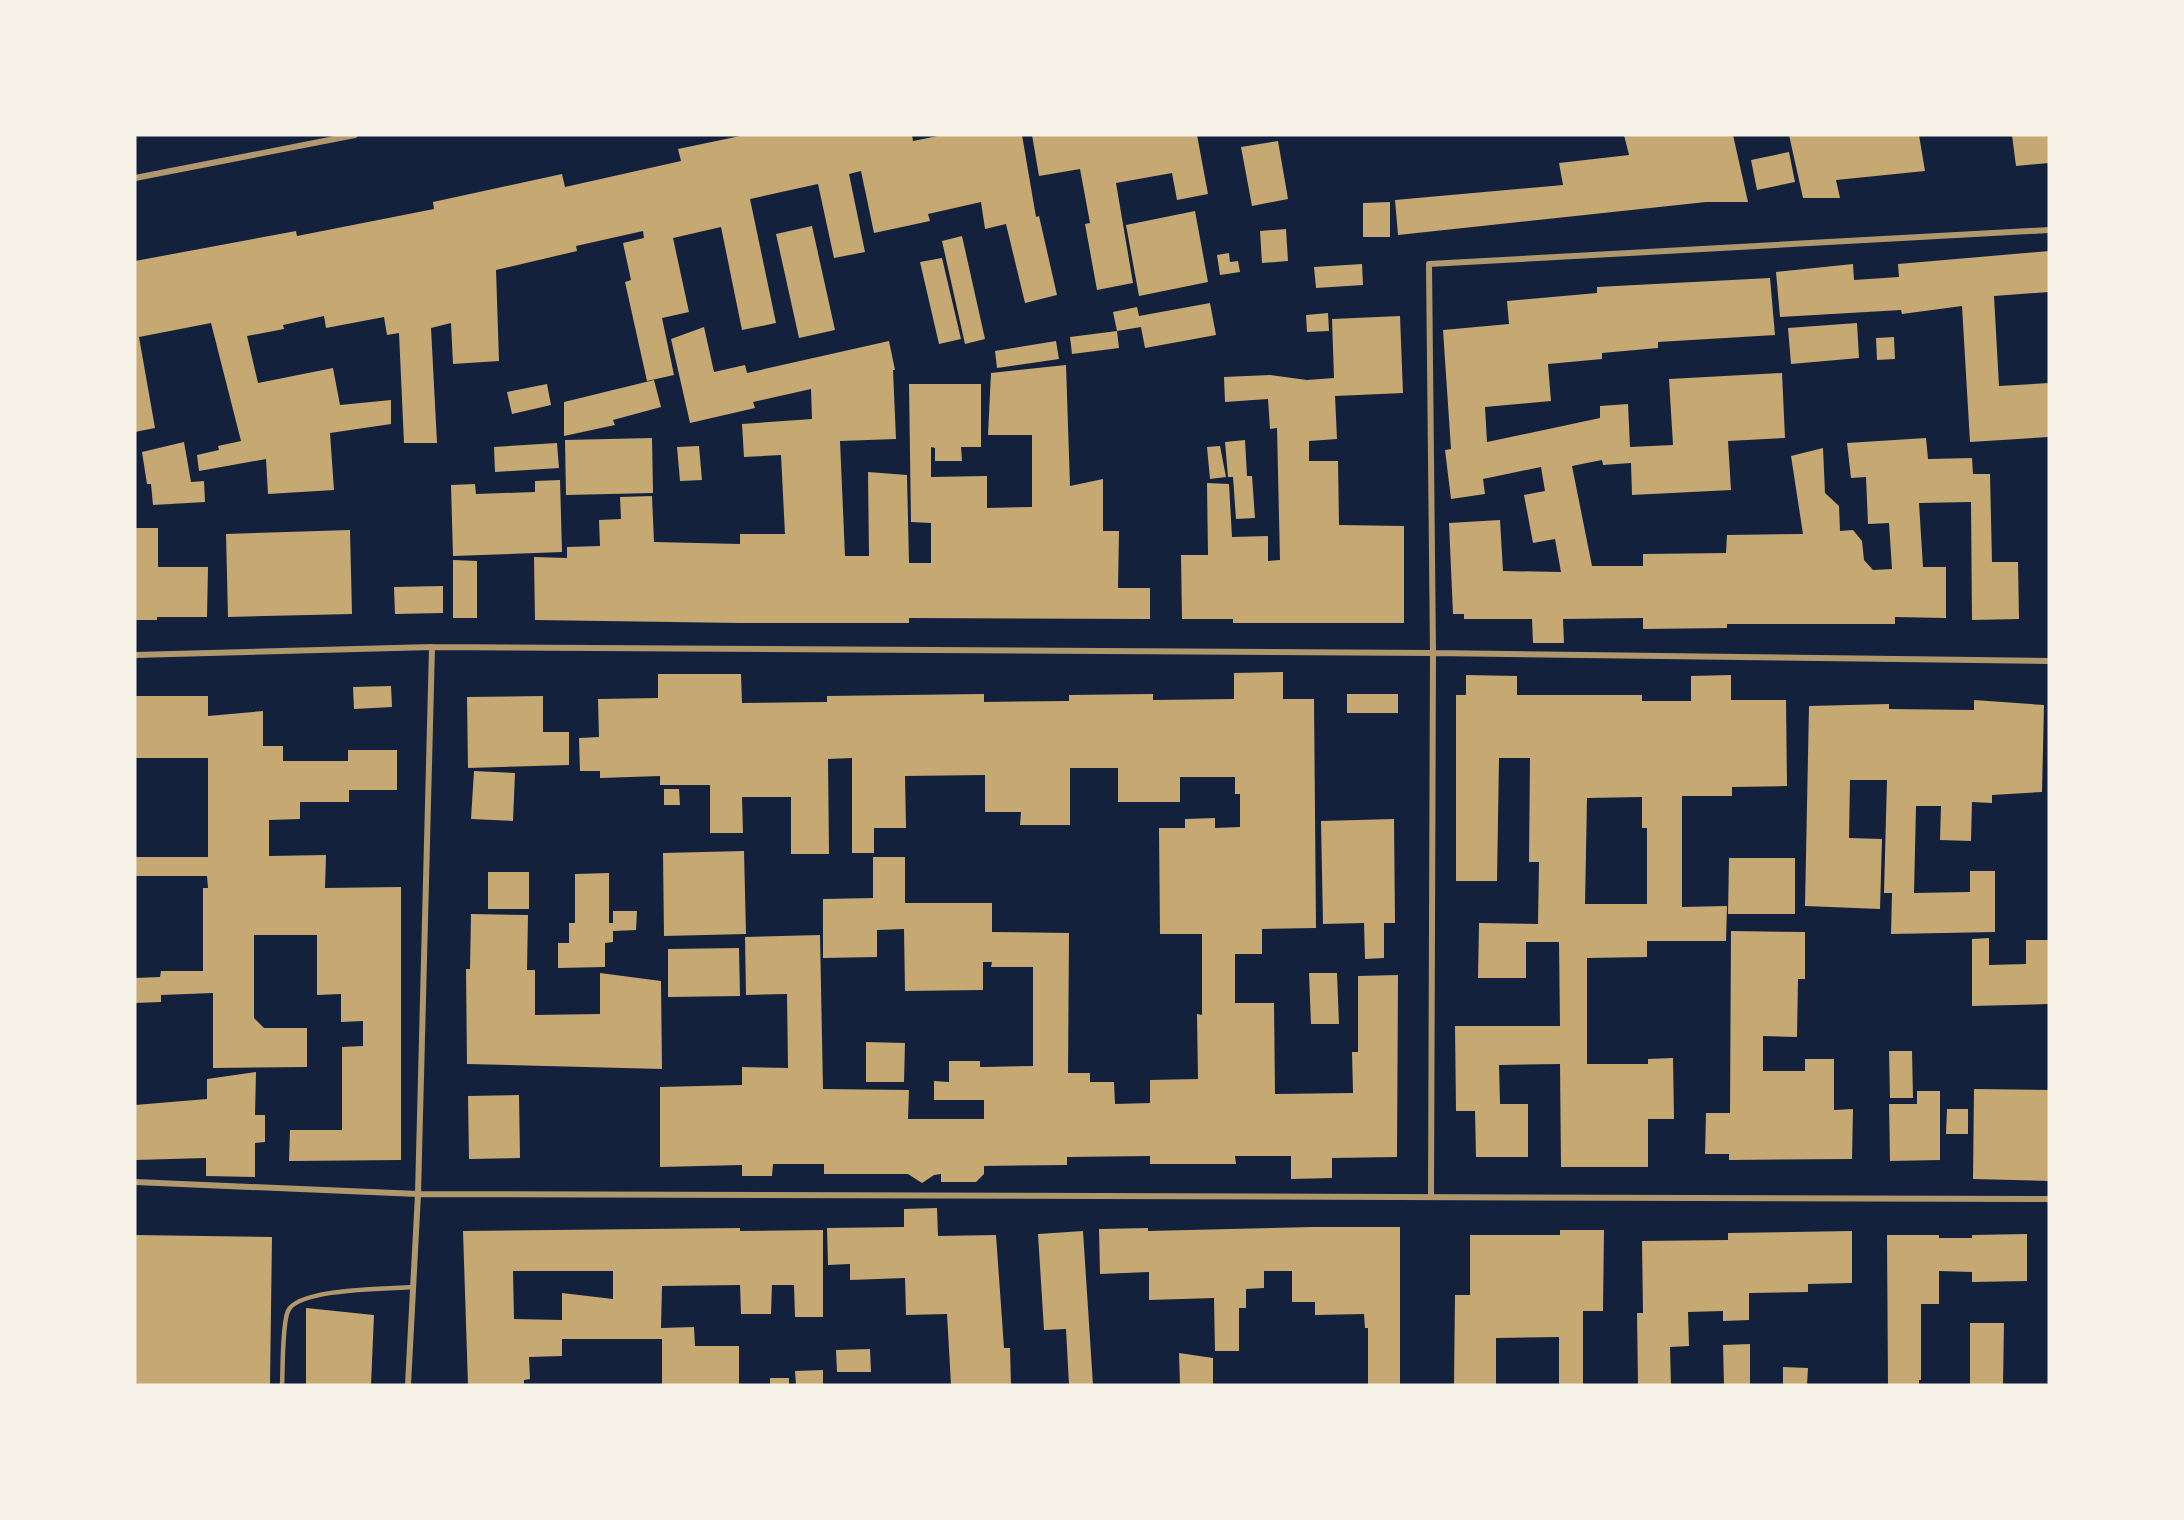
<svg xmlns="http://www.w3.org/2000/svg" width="2184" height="1520" font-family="Poppins,sans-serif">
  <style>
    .building { fill: #c6a872; fill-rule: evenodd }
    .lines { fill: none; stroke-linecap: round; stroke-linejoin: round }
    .service { stroke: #b1986c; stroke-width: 4.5 }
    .minor { stroke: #b1986c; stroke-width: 6 }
  </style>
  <rect width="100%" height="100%" fill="#14213d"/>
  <path class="building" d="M745 135H912L913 141 943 135H1022L1036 217 1039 216 1057 295 1025 303 1006 224 985 229 981 202 928 214 930 221 874 233 861 171 849 174 865 252 834 258 818 184 750 199 776 323 742 330 721 227 673 238 689 312 662 318 674 375 647 381 625 282 631 280 623 243 644 238 643 231 576 246 577 251 496 270 499 361 453 364 451 323 431 328 437 443H404L399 333 387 335 384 317 326 328 324 316 283 325 284 329 247 336 258 383 333 368 340 405 391 400V424L330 433 334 490 268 494 266 459 199 471 197 455 219 450 218 446 241 441 211 323 139 337 155 428 135 432V261L296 231 297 236 434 209 433 202 562 174 565 187 681 161 678 149Z
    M1032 135H1197L1208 194 1177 200 1172 173 1116 183 1133 283 1097 290 1085 224 1090 223 1080 169 1039 176Z
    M1624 135H1733L1748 202H1706L1398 235 1395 200 1563 185 1559 163 1629 155Z
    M1789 135H1919L1925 171 1836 180 1840 198H1803Z
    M2012 135H2049V163L2016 166Z
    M1278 141 1288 199 1252 206 1241 147Z
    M1789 152 1795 182 1757 190 1751 160Z
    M1390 202V237H1363V203Z
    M1195 211 1208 282 1139 296 1126 225Z
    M812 226 835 330 799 338 776 234Z
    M1286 229 1288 261 1262 263 1260 231Z
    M962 236 985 339 965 344 942 241Z
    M2049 251V292L1994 296 1999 386 2049 383V437L1970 442 1962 306 1902 314 1901 310 1780 317 1776 272 1853 264 1854 280 1899 277 1898 264Z
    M1229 253 1230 262 1238 261 1240 272 1220 275 1217 255Z
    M942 258 961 339 939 344 920 262Z
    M1362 264 1363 285 1316 288 1314 267Z
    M1770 278 1775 335 1658 342V348L1602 353V359L1548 364 1551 401 1485 407 1487 442 1600 418V406L1628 404 1630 447 1673 445 1669 379 1782 373 1785 438 1728 441 1731 490 1632 495 1631 463 1603 465 1602 460 1572 466 1592 566H1643V554L1726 553 1727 535 1803 534 1791 456 1823 448 1825 493 1839 506 1840 531 1853 530 1862 541 1864 560 1873 570 1892 569 1889 523 1868 524 1866 477 1851 478 1847 443 1926 438 1928 459 1972 458 1973 474H1990L1992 562H2018L2019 619 1972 620 1971 502 1919 503 1923 567H1946V618L1895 617V624H1727V628L1643 629V618L1563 619 1564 643H1533L1532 619H1464V614H1453L1449 523 1500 520 1503 571 1561 572 1555 539 1533 543 1524 495 1545 491 1541 467 1483 479 1485 494 1451 499 1445 450 1451 449 1443 330 1509 324 1507 301 1597 293V287Z
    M1210 303 1216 335 1145 348 1141 327 1117 331 1113 312 1137 307 1139 316Z
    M1328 313 1329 331 1307 332 1306 315Z
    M1400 316 1403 393 1335 396 1337 439 1309 441V461H1338L1339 525 1404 526V623H1233V619H1182L1181 555H1208L1207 483 1229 484 1232 537 1268 536V561L1280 560 1277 428 1270 429 1268 399 1225 402 1224 377 1270 375 1307 380 1334 378 1332 319Z
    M1857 323 1859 358 1791 364 1788 328Z
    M704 327 714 372 745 365 747 373 889 341 895 370H893L896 439 840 441 845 556H869L868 472 907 475 909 563H931V523L911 522 909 384H981V447H961L962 461H935V448L931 447V477L987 476V508L1032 507V435H988L991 373 1066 365 1070 486 1103 479V531H1119L1118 588H1150V619L909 618V623H740L535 620 534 557 567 558V547L600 546 599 520 621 519 620 497 652 496 654 542 740 544V534H785L781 455 744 457 742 424 812 419 811 389 753 402 755 408 690 423 671 339Z
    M1117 331 1119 348 1072 354 1070 337Z
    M1894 337 1895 359 1877 360 1876 338Z
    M1056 341 1059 359 997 368 995 351Z
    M654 380 661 407 613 420 615 425 564 436V402Z
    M547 384 551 405 512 414 507 392Z
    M652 438 653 493 566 495 565 440Z
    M1245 440 1247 476H1252L1255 518 1236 519 1233 477H1228L1225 442Z
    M184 442 191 482 204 481 205 502 153 505 151 484H147L142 452Z
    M557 443 559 468 495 472 494 447Z
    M699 446 702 480 680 481 677 447Z
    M1220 446 1226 477 1210 479 1207 447Z
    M560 480 562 552 453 556 451 485 475 484 476 494 535 492V481Z
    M135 528H158V567H208L207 617H157V620H135Z
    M350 530 352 614 228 617 226 534Z
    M453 560 477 561V618H453Z
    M443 586V613L395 614 394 587Z
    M1283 672V699H1314L1316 928 1262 929V954H1235V1003H1274L1275 1094 1353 1093 1352 1052H1358V976L1398 975 1397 1157 1332 1158V1178L1291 1179V1156H1235L1236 1164H1150V1156L1067 1157V1165L984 1166V1174L976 1182H941V1174L934 1175 922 1183 908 1174H824V1164H773L772 1176H742V1165L660 1167V1087L742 1085V1067L788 1068 787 994 746 995 745 937 820 935 823 1089 909 1090 908 1119H984V1100H934V1081L949 1082V1061H980V1067H984L1033 1066V967H991L992 962H983V990L905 991 904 929 877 930V957L823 958V899L873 898V857H905V903H992V932L1069 933 1068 1073H1090V1082H1114L1115 1104 1150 1103V1080L1198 1079 1197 1014 1202 1015V934H1160L1159 828H1185V819L1215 818V828L1240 827V794H1235V777H1180V802H1118V768H1070V825H1020L1021 812H985V775L905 776 906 828H874V853H852V758L828 759 829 854H791V797H742L743 833H710V785H660V776L600 778V771H580L579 738 599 737 598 699 658 698V674H741L742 703 827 702V696L984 694V702L1069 701V695L1153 694V700L1234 699V673Z
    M1466 675 1517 676V695H1642V701H1691V676L1731 675V700H1786L1787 786 1732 787V796H1682V907L1727 906 1726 941H1647V957L1587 958V1064H1648V1059L1673 1058 1674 1119H1648V1167H1561L1560 1064 1499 1065 1500 1104H1528V1157H1476L1475 1111H1456L1455 1026H1560L1559 942H1526V978H1478L1479 923 1538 924 1539 862H1529L1530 758H1499L1497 881H1456V695H1466ZM1642 797V828H1647V904H1585L1587 798Z
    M391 686 392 707 354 709 353 687Z
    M1347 694H1398V713H1347Z
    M135 696H208V716L263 711V746H283V761H348V750H397V790H349V802H300V819L269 820V856L326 855 325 888 401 887V1160L289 1161 290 1130H342V1047L363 1046V1021L341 1022V994L317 995V935H254V1018L264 1028H307V1067L213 1068V993L161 995V1002L135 1003V978L160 977 161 971H203V888H208L207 876H135V857H208V758H135Z
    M543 696V732H569V765L468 768 467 697Z
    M1974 700 2044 705 2042 792 1992 795V803L1972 802 1971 841 1940 840 1941 806H1916L1914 893 1970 892V871H1995V932L1891 934 1892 893H1884L1887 780H1850L1849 838 1882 839 1880 909 1805 906 1809 706 1889 704V709L1974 710Z
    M474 771 515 773 513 821 471 819Z
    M664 789H679L680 805H664Z
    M1394 819 1395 923H1384V958L1365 959 1364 923 1323 924 1321 821Z
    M744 851 746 934 664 936 663 853Z
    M1729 858H1795V914H1728Z
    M488 872H529V909H488Z
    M609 873V923H613V911H637L636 930 613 931V942L605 943V967L558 968V943H569V923H575V874Z
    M471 914 528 915 527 970H535V1015L600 1014V973L661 981 662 1069 467 1064 466 969H470Z
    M1731 931 1805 932V979H1798L1797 1037 1763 1036V1071H1805V1059H1834V1110L1853 1109 1852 1159 1729 1160V1154H1705L1706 1113H1730Z
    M1989 938V965L2026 964V940H2049V1004L1972 1006V939Z
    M739 948 740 996 668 997V949Z
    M1309 973H1337L1339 1024H1311Z
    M866 1042 905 1043 904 1082H866Z
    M1889 1051H1912L1913 1098H1890Z
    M256 1072 255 1115H265V1142L255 1143V1177L206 1176V1158L135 1160V1105L207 1099V1079Z
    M1974 1089 2049 1090V1181L1973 1179Z
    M1917 1091H1940V1160L1890 1161 1889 1104H1917Z
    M519 1095 520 1158 469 1159 468 1096Z
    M1947 1109H1968V1134H1946Z
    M937 1208 938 1236 996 1235 1004 1348H1010L1011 1385H951L947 1314 906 1315 905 1278 850 1280V1264L828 1265 827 1228 904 1227V1209Z
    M1313 1227H1400V1385H1368V1328H1365L1364 1314 1315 1315V1302H1292V1271H1264V1288L1246 1289V1308H1239V1351H1215L1214 1298 1149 1300V1272L1100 1274 1099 1229 1148 1228V1231Z
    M740 1228V1231L823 1230V1317H795L794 1285H772L771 1314H741L740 1285 662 1286 661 1328 694 1327 695 1346H739V1385H662V1339H562V1356L529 1357 530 1379 524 1380V1385H468L463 1231ZM513 1271H613V1299L562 1293V1320L514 1319Z
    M1560 1230H1604L1603 1311H1583V1385H1559V1337L1496 1338V1385H1454L1455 1295H1470V1235H1560Z
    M1083 1231 1093 1385H1069L1066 1329 1044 1330 1038 1234Z
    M1852 1231V1283L1808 1284V1292L1749 1293V1320L1723 1321V1311L1688 1312 1689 1346 1670 1347 1671 1385H1638L1637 1313H1643L1642 1241 1728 1240V1233Z
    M2027 1234V1281L1972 1282V1272L1939 1271V1304H1921V1380H1919V1385H1888L1887 1235H1939V1238H1972V1235Z
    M135 1235 272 1237 270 1385H135Z
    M306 1308 374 1315 371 1385H306Z
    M1970 1323H2004L2003 1385H1970Z
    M1750 1344V1385H1724L1723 1345Z
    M870 1349 871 1372H837L836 1350Z
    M1179 1353 1213 1358V1385H1180Z
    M1783 1367 1808 1368 1807 1385H1783Z
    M823 1370V1385H796L795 1371Z
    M770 1378H789V1385H770Z"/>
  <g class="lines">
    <path class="service" d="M282 1385C283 1368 282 1324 288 1311 298 1288 388 1289 412 1287"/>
    <path class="minor" d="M135 178 355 135
      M135 655 432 647 1433 653 2049 661
      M135 1182 418 1194 2049 1199
      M1431 1196 1433 653 1429 264 2049 230
      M408 1385 418 1194 432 647"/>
  </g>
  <rect width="2184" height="1520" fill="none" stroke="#f6f1e7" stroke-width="273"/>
</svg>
